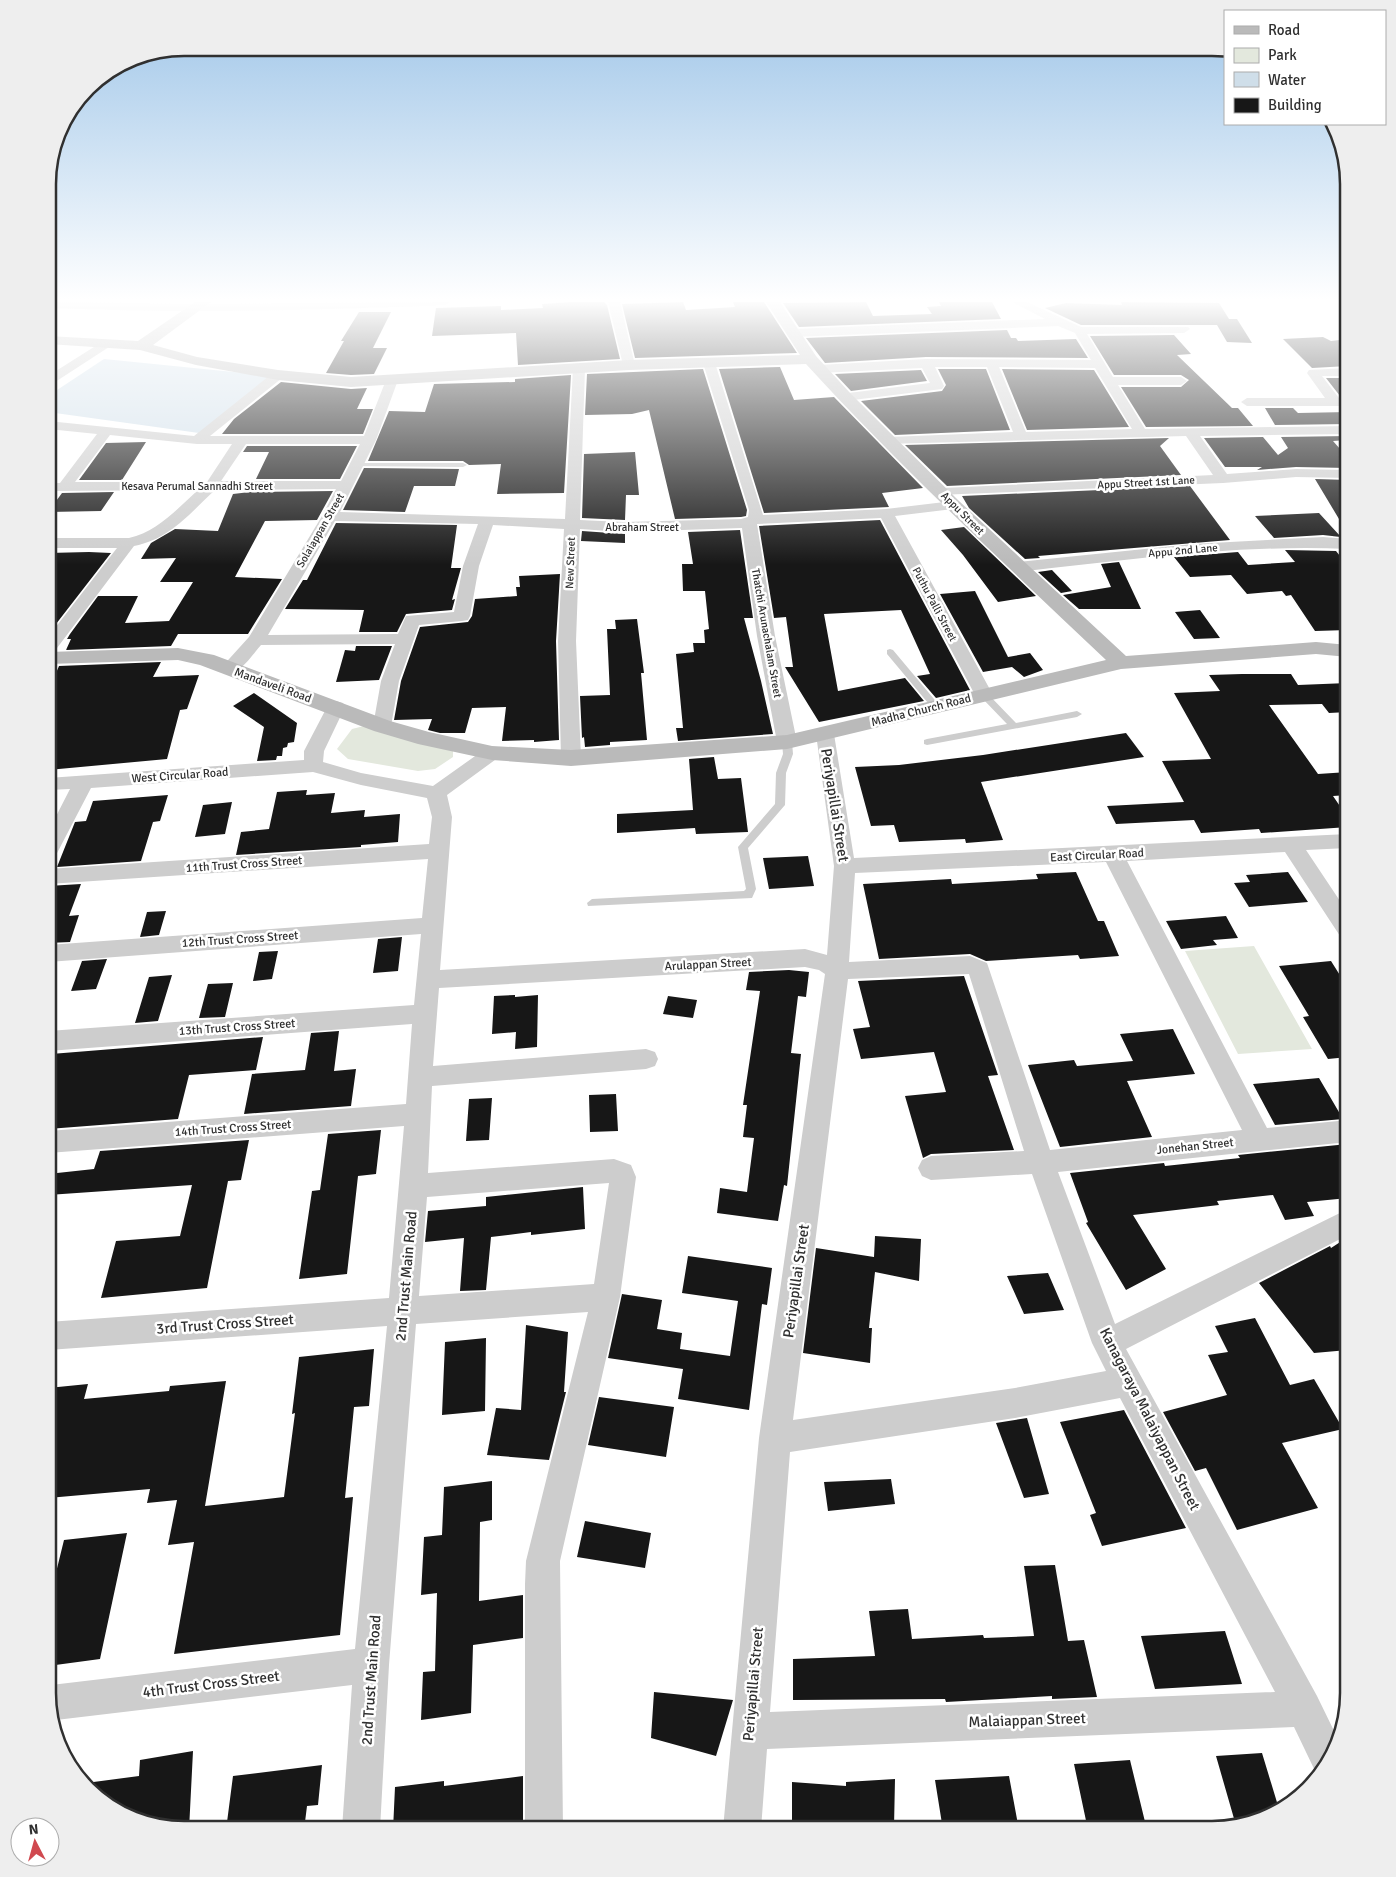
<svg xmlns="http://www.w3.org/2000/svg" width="1396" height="1877" font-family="Signika,sans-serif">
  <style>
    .green { fill: #e3e8dd }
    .water { fill: #cfdee9 }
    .building { fill: #171717 }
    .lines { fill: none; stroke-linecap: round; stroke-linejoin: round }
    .lane { fill: #cdcdcd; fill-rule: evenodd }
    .street { fill: #cdcdcd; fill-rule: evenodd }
    .secondary { fill: #bababa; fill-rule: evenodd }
    .labels { text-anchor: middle; stroke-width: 5; stroke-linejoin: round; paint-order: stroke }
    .far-street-label { font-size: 11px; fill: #303030; stroke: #fff }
    .street-label { font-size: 12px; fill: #303030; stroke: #fff }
    .near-street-label { font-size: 15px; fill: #303030; stroke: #fff }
    .rim { fill: none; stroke: #303030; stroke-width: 2.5 }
  </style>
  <rect width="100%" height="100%" fill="#fff"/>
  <path class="green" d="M364 726 453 750V757L435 769 418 771 348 759 337 749 352 729Z
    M1254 946 1312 1049 1238 1054 1185 951Z"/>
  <path class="water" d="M104 359 274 376 199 433 48 412V396Z"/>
  <path class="building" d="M570 302H604L607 305 620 359 518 365 516 333 432 336 436 308 501 306V310L543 308 542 304Z
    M683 302 686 310 735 307 733 302H764L797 353 635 358 622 304Z
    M866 302 873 316 932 314 927 307 941 306 939 302H992L1001 319 799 327 783 303Z
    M1121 302 1219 303 1229 319H1237L1252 343 1227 342 1217 325H1081L1045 308 1066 303 1122 305Z
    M359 312H391L373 348H387L374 374 351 375 326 373 344 341H341Z
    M1007 330 1011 338H1016L1018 341 1076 339 1088 358 926 357 825 363 806 338Z
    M1174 335 1191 354 1177 355 1232 408H1238L1253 426 1146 427 1121 387H1181L1189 380 1181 375H1114L1090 336Z
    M1323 337 1331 341 1348 339V366L1312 368 1283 339Z
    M780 367 794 400 834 397 923 488 882 493 889 507 764 513 719 369Z
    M703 369 747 510 746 516 741 517 675 519 649 410 632 414 585 415 587 374Z
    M938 369H986L1010 430 895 435 861 401 942 391 946 385Z
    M1002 369 1094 370 1129 427 1027 430Z
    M921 370 927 381 851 391 835 374Z
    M571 375 564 493 497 494 501 464 469 465 463 461H368L389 411 425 412 434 384 515 382V379Z
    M1326 378H1348V396H1340Z
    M281 382 351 389 367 388 357 409H373L363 434H222L234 419Z
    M1265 408H1293L1298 413 1348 412V424L1275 425Z
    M1348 436V440L1333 441 1348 458V468L1296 467 1257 470 1262 467H1225L1204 438 1263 437 1278 455 1288 448 1281 437Z
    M1169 438 1160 446 1181 475 947 486 905 445Z
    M146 442 122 480H79L106 443Z
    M247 446H357L340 479H256L269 452H243Z
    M635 452 639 495H626L625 520 582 518 584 454Z
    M364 468 459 469 455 486H414L405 512 343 510Z
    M1315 479 1348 480V534Z
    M1190 486 1230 540 1038 556 1040 558 1025 559 969 508 962 496Z
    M333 491 317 520 265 521 235 577 282 579 248 634H178L171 646 66 650 71 639H67L70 634 98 596H138L125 623 169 621 193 582H160L176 558 141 559 151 543 175 529 218 531 233 494 250 492Z
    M114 492 101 511 48 512 62 493Z
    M1319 513 1341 537 1323 535 1274 538 1255 516Z
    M880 520 970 690 936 698 917 676 930 674 901 610 824 614 838 691 905 678 924 701 819 722 785 667H793L786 617 774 618 759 526Z
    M336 523 457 525 451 568H461L452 600 455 599 452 610 406 614 397 632H359L364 610 285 609 303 580H307Z
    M964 527 990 552 1036 596 998 602 963 555 941 530Z
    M740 530 753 618H744L761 681 773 734 678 741 676 728H683L676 654 694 652 693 643H705L704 630 709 629 705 591H683L682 564H693L688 532Z
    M582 531 625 534V543L581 541Z
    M1285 550 1336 551 1348 566V630L1315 631 1291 595 1286 596 1282 591 1247 594 1231 575 1190 577 1174 557 1238 552 1248 565 1295 562Z
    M89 552 111 553 56 624H48V553Z
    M1119 562 1141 609H1079L1063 595 1111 587 1101 564Z
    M1052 570 1072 591 1061 593 1038 572Z
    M560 574 556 641 559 740 534 742V740L502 741 506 707 472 708 465 733H440L428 730 432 719 394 720 401 681 420 627 468 622 472 616 475 599 517 596 516 587H520L519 576Z
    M975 591 1008 657 1030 653 1043 670 1024 677 1012 667 983 672 940 594Z
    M1200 610 1220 638 1194 639 1175 612Z
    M637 619 644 673H641L647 740 610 742V745L585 747 584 737 582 738 580 696 610 695 607 629H616L615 620Z
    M356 646H392L379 680 336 682 345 650 355 651Z
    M161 662 153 677 199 675 187 709 180 710 167 759 48 770V680H53L59 666Z
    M1242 674H1291L1298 685 1348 683V712L1329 713 1322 704 1269 705 1318 774 1348 772V795L1333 796 1348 818V827L1261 833 1259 829 1201 833 1194 820 1116 824 1107 806 1184 802 1162 761 1211 759 1174 693 1220 691 1209 675Z
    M254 693 297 723 294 742 288 743 287 747 283 748 282 756H277L276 760 257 761 264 727 233 706Z
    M1126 733 1144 757 981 782 1003 840 966 843 965 839 899 842 894 825 871 826 855 767 899 765 983 755Z
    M714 757 718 779 741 778 748 832 696 834 695 828 617 833V814L693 810 689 759Z
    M307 790 306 795 335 793 331 813 365 810 364 817 400 814 398 842 361 845V847L236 855 241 832 269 829 277 792Z
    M168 795 160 821 153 822 141 861 57 867 75 822 86 821 93 801Z
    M232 802 225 834 195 837 203 805Z
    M808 856 814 886 769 889 763 858Z
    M1076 872 1098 921H1104L1119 956 1080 959 1078 955 986 961 970 954 879 959 863 884 951 879 952 884 1038 879 1036 874Z
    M1288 872 1308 902 1249 907 1234 883 1250 882 1246 875Z
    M81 884 69 916 79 915 70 942 48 943V886Z
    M166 911 159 935 140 937 147 912Z
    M1226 916 1238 938 1213 940 1217 945 1181 949 1166 921Z
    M402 937 398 971 373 973 378 939Z
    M278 951 272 979 253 981 259 952Z
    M107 959 96 989 71 991 82 961Z
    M1331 961 1348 988V1057L1328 1059 1303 1017 1309 1016 1279 966Z
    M789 970 809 972 806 997 798 996 791 1053 801 1054 787 1186 784 1185 778 1221 717 1213 720 1188 747 1192 754 1138 743 1137 747 1105H743L760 991 746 990 749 972Z
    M172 975 158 1021 135 1023 149 977Z
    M964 976 998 1075 988 1076 1014 1150 931 1154 923 1158 905 1096 946 1092 934 1052 861 1059 853 1029 870 1027 858 981Z
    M233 983 225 1017 199 1018 208 984Z
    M515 995V997L538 995 537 1047 515 1049 516 1032 492 1034 494 996Z
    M668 996 697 1000 693 1018 663 1014Z
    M1173 1029 1195 1074 1127 1081 1152 1137 1060 1147 1028 1065 1074 1060 1077 1066 1133 1061 1120 1034Z
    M339 1031 334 1071 356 1069 351 1106 244 1114 252 1074 305 1070 311 1033Z
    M263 1037 256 1070 189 1075 178 1119 48 1129V1065L51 1054Z
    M1319 1078 1343 1119 1275 1125 1253 1084Z
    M616 1094 618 1131 590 1132 589 1095Z
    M492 1098 489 1140 466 1141 469 1099Z
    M381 1130 376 1174 358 1176 347 1274 299 1279 312 1191 320 1190 328 1134Z
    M249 1140 241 1180 228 1181 207 1288 101 1298 116 1241 180 1236 192 1185 48 1195V1174L94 1169 100 1151Z
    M1348 1144V1198L1307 1202 1314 1216 1285 1220 1273 1195 1217 1201 1219 1205 1133 1215 1166 1269 1126 1290 1086 1223 1088 1222 1070 1173 1164 1163 1165 1166 1240 1158 1238 1155Z
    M583 1187 585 1229 531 1235V1232L491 1237 486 1290 460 1291 464 1238 425 1242 428 1211 486 1206V1197Z
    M875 1236 921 1239 919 1281 875 1272 869 1328H872L870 1363 803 1353 816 1248 874 1257Z
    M1348 1237V1350L1314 1353 1259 1283 1330 1246 1331 1248Z
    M688 1256 772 1268 767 1305 762 1304 749 1410 678 1399 683 1369 608 1358 622 1294 662 1300 657 1329 682 1333 680 1349 730 1356 738 1301 682 1293Z
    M1048 1273 1064 1310 1024 1314 1007 1276Z
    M1255 1318 1290 1385 1314 1379 1343 1429 1282 1443 1318 1508 1237 1530 1206 1468 1195 1471 1163 1412 1227 1395 1208 1355 1228 1352 1215 1326Z
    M526 1325 568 1332 564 1392H566L549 1460 487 1455 496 1408 521 1410Z
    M486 1338 485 1411 442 1415 445 1342Z
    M374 1349 369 1406 354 1407 345 1498 353 1497 340 1635 174 1654 194 1542 168 1545 177 1500 147 1503 150 1489 48 1498V1388L88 1384 84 1399 169 1391 170 1386 226 1381 205 1506 284 1497 295 1413 292 1414 299 1357Z
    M599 1397 674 1407 666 1457 588 1445Z
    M1124 1410 1186 1528 1102 1546 1090 1515 1096 1513 1060 1422Z
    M1027 1418 1049 1494 1024 1498 996 1423Z
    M891 1479 895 1504 828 1511 824 1482Z
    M492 1481V1520L480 1522 479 1601 523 1595V1638L473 1645 471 1713 421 1720 423 1672 435 1671 437 1593 421 1595 424 1537 442 1535 444 1487Z
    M585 1521 651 1533 645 1568 577 1557Z
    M127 1533 100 1659 48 1666V1605L64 1540Z
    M1055 1565 1068 1641 1084 1640 1097 1697 1052 1699V1696L946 1702 945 1699 793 1700V1659L875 1656 869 1611 908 1609 912 1639 983 1635 984 1638 1034 1636 1024 1566Z
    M1225 1631 1242 1684 1155 1689 1141 1636Z
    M654 1692 733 1700 716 1756 651 1738Z
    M193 1751 189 1830 116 1811 86 1783 139 1776 140 1760Z
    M1262 1753 1279 1809 1235 1822 1216 1756Z
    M1130 1760 1147 1830H1088L1074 1764Z
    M322 1765 318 1805 307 1806 304 1830H226L233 1776Z
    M523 1776V1830H393L395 1787 444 1781V1786Z
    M1009 1776 1019 1830H943L935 1780Z
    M895 1779 894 1827 872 1830H792V1782L846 1786V1782Z"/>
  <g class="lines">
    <path class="lane" d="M356 463H463L467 465 463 467 354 466 352 465Z
      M890 649 893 650 939 705V709H933L887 654V650Z
      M984 692 987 693 1016 723 1077 711 1082 714 1077 717 927 745 924 744V740L927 739 1007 724 981 697V693Z
      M787 739 792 742 793 754 786 773 785 805 748 848 756 889 752 898 588 906 587 903 592 899 744 891 746 889 738 847 775 804 776 773 783 754 782 742Z"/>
    <path class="street" d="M48 302 197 304 450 302 445 305C313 311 180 313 48 308Z
      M608 302H620L635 365 633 368H625L623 365Z
      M1012 302H1027L1081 327H1188L1190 329 1184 333 1087 334 1113 377H1181L1187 381 1181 385H1118L1145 429 1348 426V434L1200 436 1227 474 1296 469 1348 470V478L1296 477 1223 483 938 495 936 492 938 489 943 488 1213 475 1186 436 884 444 882 441 884 438 889 437 1013 432 987 367H935L944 386 942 389 845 401 840 400 839 397 840 394 930 383 922 368 819 373 813 369 819 365 926 359 1091 360 1075 333 1058 326 793 337 787 333 793 329 1045 319ZM999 367 1095 368 1132 429 1026 432Z
      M105 340 109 341 111 344 109 347 52 384 48 385V376Z
      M709 359 715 363 763 515 886 509 953 501 958 502 960 505 958 508 953 509 895 516 993 695 990 699 984 700 978 699 975 695 881 518 757 524 775 636 797 742 794 746 787 748 780 746 777 742 757 636 742 528 623 532 580 529 576 641 581 758 578 762 571 764 564 762 561 758 558 641 564 529 493 525 479 566 470 616 468 620 462 621 419 625 399 681 391 726 389 730 382 732 375 730 373 726 381 681 395 644 261 645C251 656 239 677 223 673L220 669 249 637 322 516 336 489 215 490C189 514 170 539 134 546L54 652 48 653V637L117 548H48V538H129C157 532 177 509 198 490L48 491V483H60L97 434 48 429V421L194 436 274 372 278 371 284 375 282 378 210 436H364L386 380 392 376 398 380 376 440 340 512 565 519 573 368 579 364 585 368 580 520 623 522 741 519 748 517 749 510 703 363ZM110 435 197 444H232L207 482H75ZM246 444H360L341 481H221ZM335 521 478 524 463 566 454 612 406 616 398 634 268 635Z
      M1348 368V376H1322L1339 398H1348V406H1247L1241 402 1247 398H1325L1307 373 1309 370Z
      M1323 537 1348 539V549C1238 544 1127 560 1018 572L1012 570 1010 567 1012 564 1018 562 1193 544Z
      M336 701 343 703 345 707 324 751 323 762 361 773 433 786 485 749 492 747 499 749 502 753 499 757 447 795 452 817 440 970 805 949 827 955 834 866 816 734 818 730 825 728 832 730 834 734 854 858 1348 834V848L1306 850 1348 913V938L1340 936 1285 852 1127 861 1267 1128 1348 1120V1142L1058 1172 1115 1324 1348 1209V1235L1126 1349 1317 1696 1337 1737 1330 1761 1317 1775 1294 1727 767 1749 761 1829H723L759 1438 825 974 819 970 805 967 439 988 433 1066 646 1049 655 1052 658 1059 655 1066 646 1069 432 1086 428 1173 614 1159 631 1165 636 1177 620 1297 560 1561 563 1829H525V1584L526 1561 588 1312 416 1324 389 1665 380 1829H342L352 1685 56 1720 48 1686 51 1685 355 1649 387 1326 48 1350V1322L389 1298 404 1126 48 1153V1131L406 1104 412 1024 48 1051V1031L414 1005 421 934 48 962V945L422 918 428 859 48 884V869L429 844 432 817 427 798 361 785 313 772 91 788 55 857 48 859V832L70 789 48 790V778L304 760V751L327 707 329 703ZM1106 862 1242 1130 1050 1150 987 963 970 956 849 962 855 873ZM969 974 1024 1151 931 1156 922 1160 918 1168 922 1176 931 1180 1032 1174 1092 1343 1106 1371 1015 1388 793 1420 848 979ZM609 1183 594 1284 419 1296 427 1197ZM1120 1398 1275 1692 770 1712 790 1452 1015 1418Z"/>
    <path class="secondary" d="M195 302H211L153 345 197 357 278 370 351 377 629 360 800 355 766 302H780L816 356 851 394 959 501 1126 656 1316 642 1348 645V657L1316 654 1121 669 787 749 571 766 492 760 418 744 374 731 200 665 178 660 48 664V652L178 648 214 655 390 721 429 732 492 746 571 750 787 735 1106 660C1004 563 901 468 806 364L629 370 351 387 278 380 196 365 140 350 48 344V336L138 341Z"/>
  </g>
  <linearGradient id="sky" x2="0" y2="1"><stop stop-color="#9ec5e8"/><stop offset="0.53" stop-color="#fff"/><stop offset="1" stop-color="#fff" stop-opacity="0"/></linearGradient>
  <rect width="1396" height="565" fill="url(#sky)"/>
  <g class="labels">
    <g class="far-street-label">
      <text transform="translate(1146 482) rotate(-3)" y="4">Appu Street 1st Lane</text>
      <text x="197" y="490">Kesava Perumal Sannadhi Street</text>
      <text transform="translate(963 513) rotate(45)" y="4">Appu Street</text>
      <text x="642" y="531">Abraham Street</text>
      <text transform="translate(320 530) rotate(-60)" y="4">Solaiappan Street</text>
      <text transform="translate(1183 550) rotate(-5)" y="4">Appu 2nd Lane</text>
      <text transform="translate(570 563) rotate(-88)" y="4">New Street</text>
      <text transform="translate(935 604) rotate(62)" y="4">Puthu Palli Street</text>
      <text transform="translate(767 633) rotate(80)" y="4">Thatchi Arunachalam Street</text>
    </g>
    <g class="street-label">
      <text transform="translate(273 685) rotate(20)" y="4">Mandaveli Road</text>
      <text transform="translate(921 710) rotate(-14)" y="4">Madha Church Road</text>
      <text transform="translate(180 775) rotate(-4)" y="4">West Circular Road</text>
      <text transform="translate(1097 855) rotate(-3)" y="4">East Circular Road</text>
      <text transform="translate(244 864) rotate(-4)" y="4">11th Trust Cross Street</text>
      <text transform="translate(240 939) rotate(-4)" y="4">12th Trust Cross Street</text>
      <text transform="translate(708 964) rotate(-3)" y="4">Arulappan Street</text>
      <text transform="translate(237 1027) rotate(-4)" y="4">13th Trust Cross Street</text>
      <text transform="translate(233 1128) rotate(-4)" y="4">14th Trust Cross Street</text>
      <text transform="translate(1195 1146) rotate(-6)" y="4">Jonehan Street</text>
    </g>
    <g class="near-street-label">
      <text transform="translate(835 805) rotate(81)" y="5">Periyapillai Street</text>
      <text transform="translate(406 1276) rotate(-85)" y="5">2nd Trust Main Road</text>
      <text transform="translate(796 1281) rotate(-82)" y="5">Periyapillai Street</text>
      <text transform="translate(225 1324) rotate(-4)" y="5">3rd Trust Cross Street</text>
      <text transform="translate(1150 1419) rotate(63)" y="5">Kanagaraya Malaiyappan Street</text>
      <text transform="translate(371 1680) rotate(-86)" y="5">2nd Trust Main Road</text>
      <text transform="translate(211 1684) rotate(-7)" y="5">4th Trust Cross Street</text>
      <text transform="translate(753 1684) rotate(-85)" y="5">Periyapillai Street</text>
      <text transform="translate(1027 1720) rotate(-2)" y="5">Malaiappan Street</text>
    </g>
  </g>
  <path d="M0 0H1396V1877H0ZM184 56H1212A128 128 0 0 1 1340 184V1693A128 128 0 0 1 1212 1821H184A128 128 0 0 1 56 1693V184A128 128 0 0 1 184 56Z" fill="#eee" fill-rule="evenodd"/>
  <path class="rim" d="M184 56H1212A128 128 0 0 1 1340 184V1693A128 128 0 0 1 1212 1821H184A128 128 0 0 1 56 1693V184A128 128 0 0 1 184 56Z"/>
  <rect x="1224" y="10" width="162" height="115" fill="#ffffff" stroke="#acacac"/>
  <rect x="1234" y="26" width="25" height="8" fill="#bababa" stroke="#acacac"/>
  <text x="1268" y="35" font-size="15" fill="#303030">Road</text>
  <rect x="1234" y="48" width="25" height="15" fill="#e3e8dd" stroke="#acacac"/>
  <text x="1268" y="60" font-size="15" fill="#303030">Park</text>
  <rect x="1234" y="72" width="25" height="15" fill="#cfdee9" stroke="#acacac"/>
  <text x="1268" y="85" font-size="15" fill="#303030">Water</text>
  <rect x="1234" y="98" width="25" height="15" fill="#171717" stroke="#acacac"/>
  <text x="1268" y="110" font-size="15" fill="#303030">Building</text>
  <g transform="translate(35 1842) rotate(354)"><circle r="24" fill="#ffffff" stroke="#acacac"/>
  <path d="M0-4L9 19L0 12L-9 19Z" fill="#d0494f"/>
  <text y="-8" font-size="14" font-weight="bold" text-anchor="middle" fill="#303030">N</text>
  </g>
</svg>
